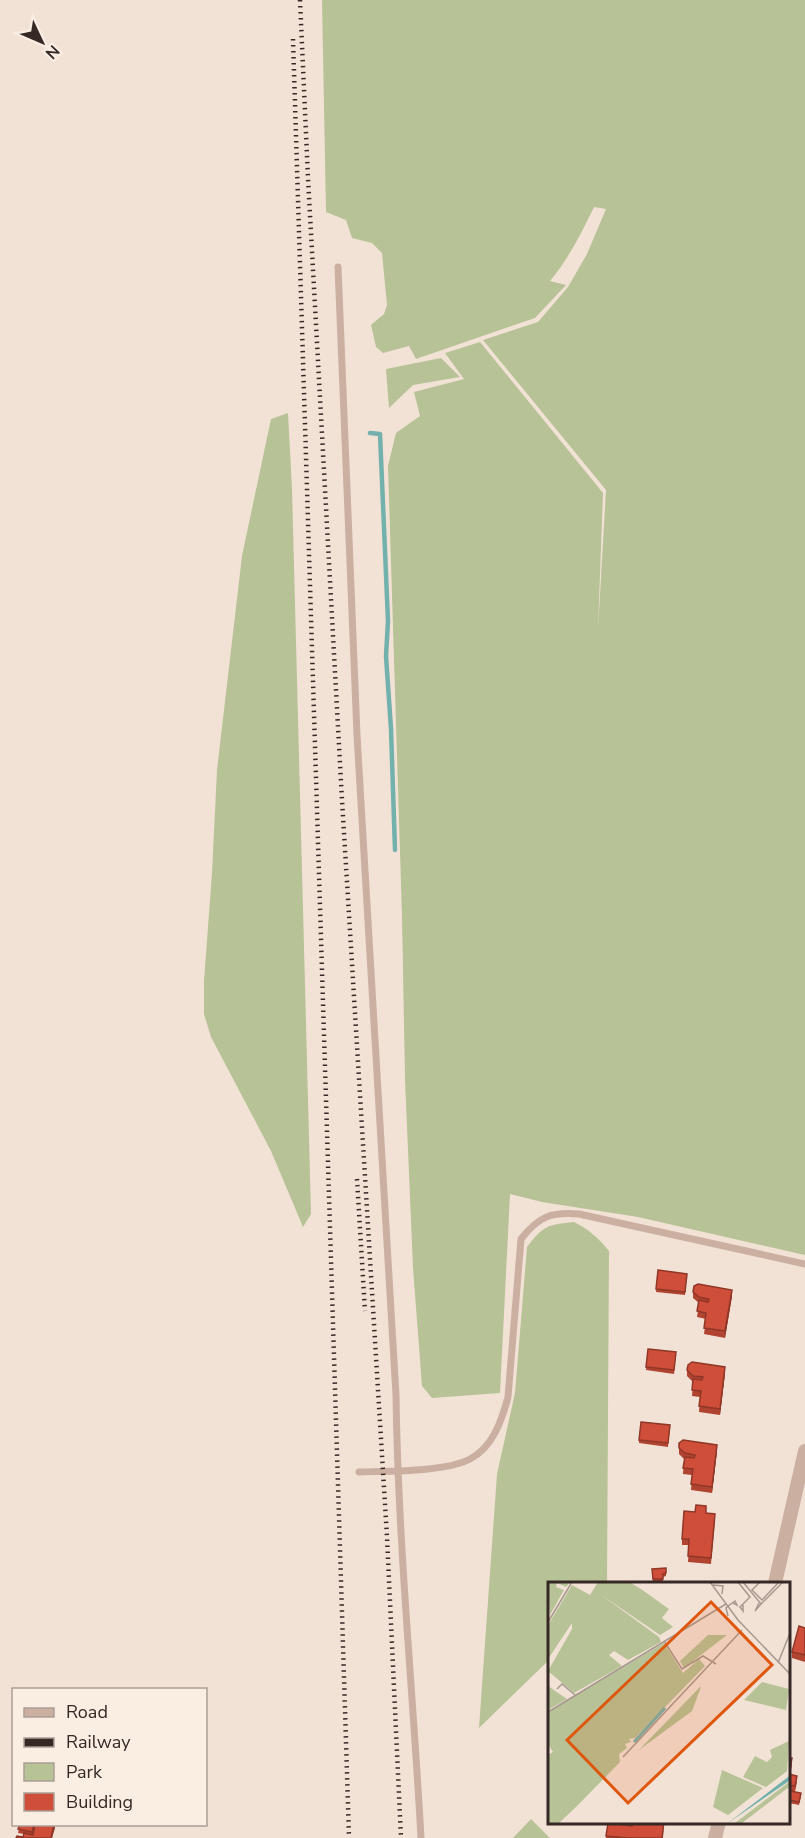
<svg xmlns="http://www.w3.org/2000/svg" width="805" height="1838" font-family="'Nunito Sans',sans-serif">
  <style>
    .green { fill: #b7c296 }
    .lines { fill: none; stroke-linecap: round; stroke-linejoin: round }
    .stream { stroke: #73b1ad; stroke-width: 4.5 }
    .lane { stroke: #cbb0a2; stroke-width: 7 }
    .street { stroke: #cbb0a2; stroke-width: 14 }
    .rail { stroke: #352825; stroke-width: 4.5; stroke-dasharray: 1.5 4.5; stroke-linecap: butt }
    .wall { fill: #b14331 }
    .shaded-wall { fill: #903728 }
    .building { fill: #ce4e39; stroke: #903728; stroke-width: 1.5 }
    .inset-river { fill: none; stroke: #73b1ad; stroke-width: 3 }
    .inset-road { fill: none; stroke: #a6988f; stroke-width: 1.5 }
    .view { fill: #df570d; fill-opacity: 0.15; stroke: #df570d; stroke-width: 3 }
    .inset-edge { fill: none; stroke: #352825; stroke-width: 3 }
  </style>
  <rect width="100%" height="100%" fill="#f2e2d6"/>
  <path class="green" d="M322 0H805V1255L638 1217 542 1202 510 1194 500 1393 432 1398 422 1386 413 1268 405 1079 402 916 388 466 396 433 420 416 414 392 464 379 445 353 480 342 603 493 598 630 606 490 483 340 538 322 568 287 587 254 606 209 594 207C581 234 569 258 550 281L566 285 535 318 416 359 409 346 383 353 376 347 371 325 384 314 387 305 382 253 372 243 352 238 346 220 326 212Z
    M441 358 460 377 413 385 389 408 386 369Z
    M288 413 292 489 311 1214 303 1227 271 1151 211 1037 204 1014V981L212 873 217 770 242 556 271 419Z
    M574 1222C590 1230 598 1238 609 1251L607 1583H550V1659L479 1728 497 1474 515 1393 527 1247C544 1225 547 1225 574 1222Z
    M531 1819 550 1838H513Z"/>
  <g class="lines">
    <path class="stream" d="M370 433 380 434 388 621 386 656 391 729 395 850"/>
    <path class="lane" d="M338 267 357 735 396 1395C398 1543 413 1690 421 1838
      M359 1472C387 1471 446 1472 470 1459 493 1447 502 1420 508 1397L521 1239C539 1216 551 1212 579 1214L805 1264"/>
    <path class="street" d="M775 1583 805 1451
      M715 1838 719 1822"/>
    <path class="rail" d="M300 0 308 178 342 800 387 1537 401 1838
      M293 39 349 1838
      M357 1179 365 1311"/>
  </g>
  <path class="wall" d="M658 1270 687 1274 685 1295 656 1292Z
    M693 1292 732 1296 725 1338 704 1334 706 1319 697 1317 699 1303 693 1298Z
    M648 1349 676 1352 674 1374 646 1370Z
    M687 1370 725 1373 720 1415 699 1412 700 1397 692 1396 693 1382 687 1376Z
    M670 1425 668 1447 639 1443V1440Z
    M679 1448 717 1451 712 1493 691 1490 692 1475 683 1474 684 1459 679 1454Z
    M706 1513 715 1520 711 1564 688 1562 689 1545H682V1539Z
    M666 1568V1576L663 1577V1582L653 1583 652 1569Z
    M805 1628V1662L792 1658V1652Z
    M789 1758 792 1765 790 1775 797 1782 795 1792 801 1796 799 1805 789 1803 790 1791H789Z
    M664 1821 663 1838H606L608 1823 632 1826Z
    M20 1824H34L33 1835 35 1824H55L52 1838H16L17 1836 23 1837 24 1834 18 1833Z"/>
  <path class="shaded-wall" d="M732 1290V1296L725 1338V1331Z
    M725 1367V1373L720 1415V1409Z
    M717 1445V1451L712 1493V1487Z
    M54 1824 55 1828 52 1838H51Z"/>
  <path class="building" d="M658 1270 687 1274 685 1292 656 1289Z
    M698 1284 732 1290 725 1331 704 1328 706 1313 697 1311 699 1300 708 1302 709 1299 699 1297 693 1292 694 1286Z
    M648 1349 676 1352 674 1370 646 1367Z
    M692 1362 725 1367 720 1409 699 1406 701 1391 692 1390 693 1379 702 1380 703 1377 693 1376 687 1370 688 1365Z
    M641 1422 670 1425 668 1443 639 1440Z
    M683 1440 717 1445 712 1487 691 1484 693 1469 683 1468 685 1457 694 1458 695 1455 685 1453 679 1448V1443Z
    M696 1505 706 1506V1513L715 1514 711 1558 688 1556 689 1539H682L684 1511 695 1512Z
    M666 1568V1573L663 1574V1579H653L652 1569Z
    M799 1626 805 1628V1655L792 1652Z
    M789 1758H792L789 1774 797 1776 795 1786 789 1785Z
    M790 1791 801 1793 799 1802 789 1800Z
    M633 1821H664L662 1838H627L606 1836 608 1823 632 1826Z
    M20 1824H34L32 1832 18 1829Z
    M35 1824H54L51 1838H16L17 1836 23 1837 24 1833 33 1835Z"/>
  <g transform="translate(548 1582)">
    <rect width="242" height="242" fill="#f2e2d6"/>
    <path d="M0 0H22L18 5 9 1 8 5 16 8 2 33ZM50 0H81L93 7 121 27 114 36 125 45 112 53 52 12 111 55 113 60 80 78 66 69 61 73 74 84 26 111 0 89 24 47V41L0 77V43L24 3 42 13ZM160 53H179L136 86 132 79ZM116 61 135 91 151 77 157 84 87 156 81 157 83 160 77 162 79 166 71 172 72 180 29 224 11 241H0V173L5 170 0 162V130ZM214 100 241 107 238 128 196 118ZM0 104 19 117 0 128ZM153 105 144 129 91 168 152 105ZM241 159 239 189 218 205 195 195 207 174 219 180 224 175 222 168ZM174 188 215 206 180 233 165 225ZM241 200V205L194 241H187Z" fill="#b7c296"/>
    <path d="M241 194V199L180 241 240 195Z" fill="#73b1ad"/>
    <path class="inset-river" d="M86 160 117 126"/>
    <path class="inset-road" d="M162 0 190 38 242 92M190 0 202 15 192 25 195 29V23M195 0 213 22 235 0M212 0 204 8 214 18 231 0M165 3 175 4 174 12M211 21 207 29 213 22M180 34 178 26 180 24 187 19 189 23 185 21M0 40 24 0M116 59 134 87 155 74 168 82M230 81 242 51M9 107 14 102 27 113M0 130 178 22M75 175 194 48"/>
    <path class="view" d="M163 20 224 83 80 221 19 158Z"/>
    <rect width="242" height="242" class="inset-edge"/>
  </g>
  <rect x="12" y="1688" width="195" height="138" fill="#faede2" stroke="#ab9e96" stroke-width="1.5"/>
  <rect x="24" y="1708" width="30" height="9" fill="#cbb0a2" stroke="#ab9e96" stroke-width="1.5"/>
  <text x="66" y="1718" font-size="18" fill="#352825">Road</text>
  <rect x="24" y="1738" width="30" height="9" fill="#352825" stroke="#ab9e96" stroke-width="1.5"/>
  <text x="66" y="1748" font-size="18" fill="#352825">Railway</text>
  <rect x="24" y="1763" width="30" height="18" fill="#b7c296" stroke="#ab9e96" stroke-width="1.5"/>
  <text x="66" y="1778" font-size="18" fill="#352825">Park</text>
  <rect x="24" y="1793" width="30" height="18" fill="#ce4e39" stroke="#ab9e96" stroke-width="1.5"/>
  <text x="66" y="1808" font-size="18" fill="#352825">Building</text>
  <g transform="translate(42 42) rotate(134)" stroke="#faede2" stroke-width="4.5" paint-order="stroke">
  <path d="M0-4.5L10 22L0 15L-10 22Z" fill="#352825"/>
  <text y="-9" font-size="16" font-weight="bold" text-anchor="middle" fill="#352825">N</text>
  </g>
</svg>
